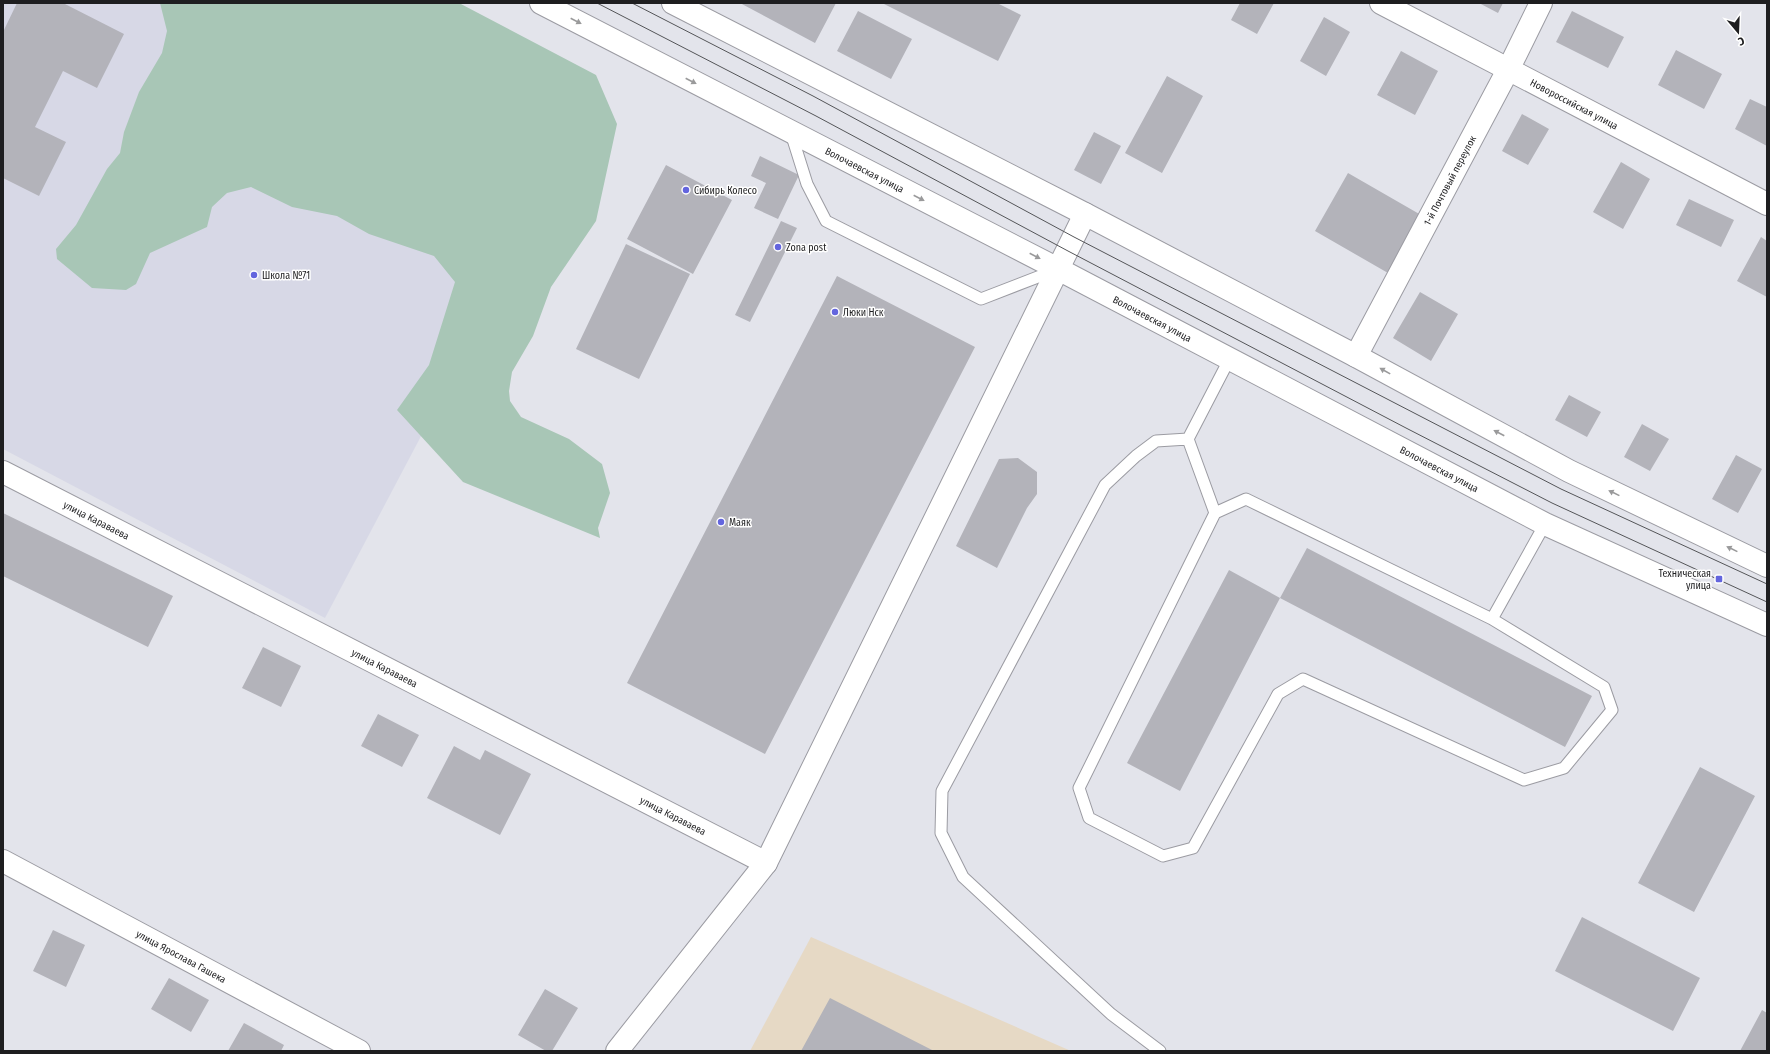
<svg xmlns="http://www.w3.org/2000/svg" width="1770" height="1054" font-family="'Fira Sans Condensed',sans-serif">
  <style>
    .industrial { fill: #e6d9c5 }
    .built { fill: #d7d8e6 }
    .green { fill: #a8c6b6 }
    .building { fill: #b3b3ba }
    .lines { fill: none; stroke-linecap: round; stroke-linejoin: round }
    .service-casing { stroke: #9b9ba2; stroke-width: 13 }
    .minor-casing { stroke: #9b9ba2; stroke-width: 24 }
    .secondary-casing { stroke: #9b9ba2; stroke-width: 24 }
    .service { stroke: #fff; stroke-width: 11 }
    .minor { stroke: #fff; stroke-width: 22 }
    .secondary { stroke: #fff; stroke-width: 22 }
    .tram { stroke: #545558; stroke-width: 1 }
    .oneway { fill: #9a9a9b }
    .poi-dot { fill: #6365de; stroke: #fff; stroke-width: 1.5 }
    .labels { text-anchor: middle; stroke-width: 3; stroke-linejoin: round; paint-order: stroke }
    .street-label { font-size: 10px; fill: #1e1e20; stroke: #fff }
    .poi-label { font-size: 10px; fill: #1e1e20; stroke: #fff; text-anchor: start }
  </style>
  <rect width="100%" height="100%" fill="#e3e4eb"/>
  <path class="industrial" d="M811 937 1071 1051H750Z"/>
  <path class="built" d="M3 3H412L598 101 325 618 3 449Z"/>
  <path class="green" d="M160 3H459L596 75 617 124 596 221 551 287 533 336 512 372 509 391 510 401 521 417 569 439 602 464 610 493 598 528 600 538 463 482 397 410 429 365 455 282 434 256 369 234 337 216 292 207 251 187 227 193 212 207 207 227 150 253 136 284 126 290 92 288 57 259 56 249 76 225 107 169 120 153 124 132 139 92 162 53 167 31Z"/>
  <path class="building" d="M17 3H63L124 34 97 88 63 71 35 127 66 142 39 196 3 178V32Z
    M740 3H836L815 43Z
    M882 3H997L1021 15 998 61Z
    M1240 3H1274L1257 34 1231 20Z
    M1479 3H1503L1498 13Z
    M858 11 912 39 891 79 837 51Z
    M1572 11 1624 37 1608 68 1556 42Z
    M1324 17 1350 32 1326 76 1300 61Z
    M1676 50 1722 74 1704 109 1658 85Z
    M1401 51 1438 71 1415 115 1377 95Z
    M1167 76 1203 96 1162 173 1125 153Z
    M1750 99 1767 107V146L1735 129Z
    M1522 114 1549 129 1528 165 1502 151Z
    M1094 132 1121 146 1101 184 1074 170Z
    M760 156 799 175 778 219 754 208 766 183 751 176Z
    M1621 162 1650 179 1623 229 1593 212Z
    M666 165 732 200 693 274 627 239Z
    M1348 173 1421 215 1388 273 1315 231Z
    M1689 199 1734 220 1721 247 1676 225Z
    M781 221 797 228 750 322 735 315Z
    M1761 237 1767 241V297L1737 281Z
    M626 244 690 274 639 379 576 349Z
    M837 276 975 347 765 754 627 683Z
    M1420 292 1458 314 1431 361 1393 338Z
    M1569 395 1601 412 1587 437 1555 420Z
    M1642 424 1669 439 1650 471 1624 457Z
    M1736 455 1762 469 1738 513 1712 499Z
    M1018 458 1037 472V494L1027 508 997 568 956 546 999 459Z
    M3 513 173 596 148 647 3 576Z
    M1307 548 1592 696 1565 747 1280 598Z
    M1229 570 1280 598 1180 791 1127 763Z
    M263 647 301 666 281 707 242 688Z
    M378 714 419 735 402 767 361 746Z
    M454 746 480 760 485 750 531 774 500 835 427 798Z
    M1700 767 1755 796 1694 912 1638 883Z
    M1582 917 1700 978 1673 1031 1555 971Z
    M53 930 85 945 66 987 33 971Z
    M169 978 209 1000 191 1032 151 1009Z
    M545 989 578 1008 552 1051H546L518 1035Z
    M830 998 934 1051H801Z
    M1762 1010 1767 1013V1051H1740Z
    M244 1023 284 1045 281 1051H228Z"/>
  <g class="lines">
    <g class="service-casing">
      <path id="service" d="M791 133 807 184 826 221 981 299 1056 270
        M1188 439 1215 513 1079 788 1089 818 1163 856 1193 848 1278 694 1303 679 1524 780 1564 768 1612 710 1604 687 1492 619 1246 499 1215 513
        M1492 619 1545 524
        M1160 1051 1111 1014 963 877 941 833 942 791 1105 485 1136 456 1156 441 1188 439 1230 358"/>
    </g>
    <g class="minor-casing">
      <g id="minor">
        <path id="s1" d="M1381 3 1767 204"/>
        <path id="s2" d="M1356 356 1508 70 1541 3"/>
        <path id="s3" d="M3 472 766 863"/>
        <path id="s4" d="M3 861 359 1051"/>
        <path d="M617 1051 766 863 1085 214"/>
      </g>
    </g>
    <g class="secondary-casing">
      <g id="secondary">
        <path id="s5" d="M541 3 1058 269 1545 524 1767 625"/>
        <path d="M673 3 1085 214 1356 356 1569 471 1767 566"/>
      </g>
    </g>
    <use href="#service" class="service"/>
    <use href="#minor" class="minor"/>
    <use href="#secondary" class="secondary"/>
    <path class="tram" d="M597 3 816 116 1068 251 1406 428 1552 503 1767 602
      M632 3 813 96 1074 237 1561 489 1767 584"/>
  </g>
  <defs><path id="oneway-solid" d="M-6-.8H1V-3.2L6.5 0L1 3.2V.8H-6Z"/></defs>
  <g class="oneway">
    <use href="#oneway-solid" transform="translate(576 21) rotate(27)"/>
    <use href="#oneway-solid" transform="translate(691 81) rotate(27)"/>
    <use href="#oneway-solid" transform="translate(919 198) rotate(27)"/>
    <use href="#oneway-solid" transform="translate(1035 256) rotate(27)"/>
    <use href="#oneway-solid" transform="translate(1385 371) rotate(-151)"/>
    <use href="#oneway-solid" transform="translate(1499 433) rotate(-152)"/>
    <use href="#oneway-solid" transform="translate(1614 493) rotate(-154)"/>
    <use href="#oneway-solid" transform="translate(1732 549) rotate(-154)"/>
  </g>
  <g class="poi-dot">
    <circle cx="686" cy="190" r="4"/>
    <circle cx="778" cy="247" r="4"/>
    <circle cx="254" cy="275" r="4"/>
    <circle cx="835" cy="312" r="4"/>
    <circle cx="721" cy="522" r="4"/>
    <rect x="1715" y="575" width="8" height="8" rx="2"/>
  </g>
  <g class="labels">
    <g class="street-label">
      <text dy="4" stroke="none"><textPath href="#s1" startOffset="218">Новороссийская улица</textPath></text>
      <text dy="4" stroke="none"><textPath href="#s5" startOffset="364">Волочаевская улица</textPath></text>
      <text dy="4" stroke="none"><textPath href="#s2" startOffset="199">1-й Почтовый переулок</textPath></text>
      <text dy="4" stroke="none"><textPath href="#s5" startOffset="688">Волочаевская улица</textPath></text>
      <text dy="4" stroke="none"><textPath href="#s5" startOffset="1012">Волочаевская улица</textPath></text>
      <text dy="4" stroke="none"><textPath href="#s3" startOffset="105">улица Караваева</textPath></text>
      <text dy="4" stroke="none"><textPath href="#s3" startOffset="429">улица Караваева</textPath></text>
      <text dy="4" stroke="none"><textPath href="#s3" startOffset="753">улица Караваева</textPath></text>
      <text dy="4" stroke="none"><textPath href="#s4" startOffset="202">улица Ярослава Гашека</textPath></text>
    </g>
    <g class="poi-label">
      <text x="694" y="194">Сибирь Колесо</text>
      <text x="786" y="251">Zona post</text>
      <text x="262" y="279">Школа №71</text>
      <text x="843" y="316">Люки Нск</text>
      <text x="729" y="526">Маяк</text>
      <text x="1711" y="577" text-anchor="end">Техническая<tspan x="1711" dy="12">улица</tspan></text>
    </g>
  </g>
  <rect width="1770" height="1054" fill="none" stroke="#1e1e20" stroke-width="8"/>
  <g transform="translate(1738 32) rotate(161)" stroke="#ffffff" stroke-width="3" paint-order="stroke">
  <path d="M0-3L7 15L0 10L-7 15Z" fill="#1e1e20"/>
  <text y="-6" font-size="11" font-weight="bold" text-anchor="middle" fill="#1e1e20">С</text>
  </g>
</svg>
